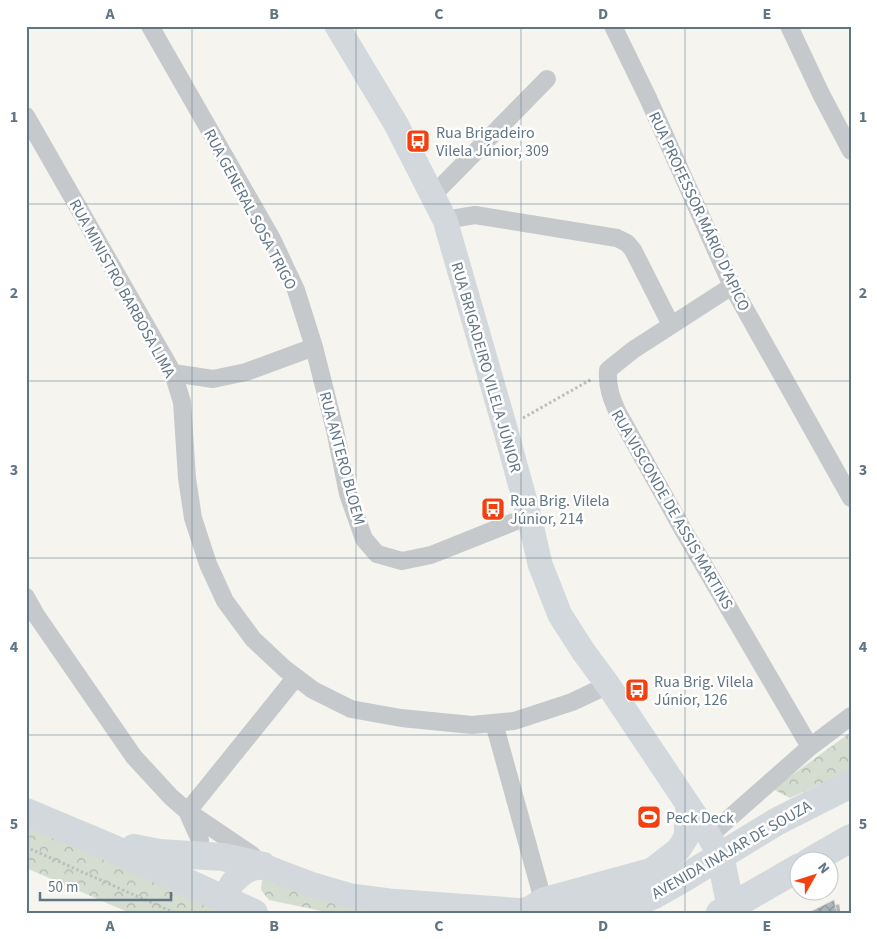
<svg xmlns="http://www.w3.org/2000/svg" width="877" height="939" font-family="'Source Sans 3',sans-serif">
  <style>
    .park { fill: url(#park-crowns) }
    .building { fill: url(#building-cross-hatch); stroke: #d5d5d3; filter: url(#shadow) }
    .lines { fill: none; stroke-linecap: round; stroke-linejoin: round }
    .path { stroke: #bcbfc1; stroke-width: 3; stroke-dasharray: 2.5 2.5; stroke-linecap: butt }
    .street { stroke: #c6c9cc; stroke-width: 18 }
    .secondary { stroke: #d2d8dc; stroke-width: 25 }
    .primary { stroke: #d2d8dc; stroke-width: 28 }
    .grid { fill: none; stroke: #607584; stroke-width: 1; stroke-opacity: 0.55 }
    .labels { text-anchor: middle; stroke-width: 5; stroke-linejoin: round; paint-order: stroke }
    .poi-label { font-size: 16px; fill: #607584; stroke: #fff; text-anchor: start }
    .street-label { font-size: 16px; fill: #607584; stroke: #fff }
    .neatline { fill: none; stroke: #607584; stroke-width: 2 }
    .grid-label { font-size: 16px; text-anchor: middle; font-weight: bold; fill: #607584 }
  </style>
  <defs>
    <pattern id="park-crowns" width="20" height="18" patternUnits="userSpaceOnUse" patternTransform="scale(1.25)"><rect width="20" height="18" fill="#d5dcd0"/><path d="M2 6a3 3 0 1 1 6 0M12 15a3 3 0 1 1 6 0" fill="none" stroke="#b0b7ae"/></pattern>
    <pattern id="building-cross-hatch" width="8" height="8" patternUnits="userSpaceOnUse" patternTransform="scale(1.25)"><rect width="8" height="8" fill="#acb5ba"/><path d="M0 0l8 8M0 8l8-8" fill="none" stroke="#8f989d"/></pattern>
    <filter id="shadow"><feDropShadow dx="4.5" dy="4.5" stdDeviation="0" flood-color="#0004"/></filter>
  </defs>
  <rect width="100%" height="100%" fill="#f5f4ef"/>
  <path class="park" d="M851 732V770L790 798 773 789Z
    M26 823 222 913H130L26 868Z
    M262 879 352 894 547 913H331L269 900 261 890Z"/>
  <path class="building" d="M834 900 837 913H808Z"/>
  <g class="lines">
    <path class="path" d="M523 418 592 379
      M26 847 175 913"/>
    <path class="street" d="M150 26 272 239 296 290 314 347 246 372 213 379 173 373
      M613 26 648 98 732 286 851 498
      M789 26 821 94 851 151
      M26 116 173 373 182 402 187 478 193 518 208 564 225 601 253 639 285 669 313 690 351 709 401 718 472 725 514 721 572 702 608 685
      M433 195 547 79
      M445 220 475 215 617 238 627 243 633 250 671 325
      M732 286 633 350 608 370C607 386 611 398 618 413L682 528 810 747
      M314 347 335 430 348 494 364 539 377 554 402 561 431 555 529 516
      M26 597 36 615 134 757 171 797 187 811 252 855 259 862
      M494 723 543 900
      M192 806 296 677
      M187 811 200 840C200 847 195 851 189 855
      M709 836 810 747 851 716"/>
    <path class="secondary" d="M337 26 396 124 445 220 505 428 529 516 540 564 560 615 583 651 608 685 709 836 720 855
      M226 901 228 891 233 882 242 874 250 869 263 866 310 884 351 896 389 901 526 911 543 900 652 870 678 850 686 838 688 804"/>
    <path class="primary" d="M26 812 114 849 254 913
      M134 848 159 853 223 857 263 866
      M720 855 732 913
      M809 862 851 838
      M526 911 548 913
      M559 913 597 904 630 892
      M611 913 654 895 684 878 776 822 851 784
      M720 913 800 867"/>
  </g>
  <path class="grid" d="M192 26V913M356 26V913M521 26V913M685 26V913M26 204H851M26 381H851M26 558H851M26 735H851"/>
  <defs>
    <g id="bus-square" transform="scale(1.25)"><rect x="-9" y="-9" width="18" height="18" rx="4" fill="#f24011" stroke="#fff"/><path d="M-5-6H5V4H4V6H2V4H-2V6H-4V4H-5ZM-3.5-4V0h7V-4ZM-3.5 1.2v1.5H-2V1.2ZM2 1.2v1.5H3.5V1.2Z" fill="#fff"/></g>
    <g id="stadium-square" transform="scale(1.25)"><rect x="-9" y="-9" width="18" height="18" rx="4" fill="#f24011" stroke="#fff"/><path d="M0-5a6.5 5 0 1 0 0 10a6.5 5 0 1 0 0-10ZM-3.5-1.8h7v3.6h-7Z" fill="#fff"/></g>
  </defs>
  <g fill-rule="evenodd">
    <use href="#bus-square" x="418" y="141"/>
    <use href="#bus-square" x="493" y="509"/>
    <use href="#bus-square" x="637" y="690"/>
    <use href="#stadium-square" x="649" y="817"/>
  </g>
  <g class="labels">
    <g class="poi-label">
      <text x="436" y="138">Rua Brigadeiro<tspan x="436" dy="18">Vilela Júnior, 309</tspan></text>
      <text x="510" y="506">Rua Brig. Vilela<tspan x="510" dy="18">Júnior, 214</tspan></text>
      <text x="654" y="687">Rua Brig. Vilela<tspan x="654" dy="18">Júnior, 126</tspan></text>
      <text x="666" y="823">Peck Deck</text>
    </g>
    <g class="street-label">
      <text transform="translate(251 209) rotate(62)" y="6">RUA GENERAL SOSA TRIGO</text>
      <text transform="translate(700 211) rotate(65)" y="6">RUA PROFESSOR MÁRIO D'APICO</text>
      <text transform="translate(123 288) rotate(61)" y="6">RUA MINISTRO BARBOSA LIMA</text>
      <text transform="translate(487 367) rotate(74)" y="6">RUA BRIGADEIRO VILELA JÚNIOR</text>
      <text transform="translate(343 458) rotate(75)" y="6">RUA ANTERO BLOEM</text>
      <text transform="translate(673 509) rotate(60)" y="6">RUA VISCONDE DE ASSIS MARTINS</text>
      <text transform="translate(731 849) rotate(-30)" y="6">AVENIDA INAJAR DE SOUZA</text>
    </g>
  </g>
  <rect width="877" height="939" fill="none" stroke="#ffffff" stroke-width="55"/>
  <g transform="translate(814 876) rotate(51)"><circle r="24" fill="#ffffff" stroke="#bfc8ce"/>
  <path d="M0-4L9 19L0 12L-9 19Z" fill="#f24011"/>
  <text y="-8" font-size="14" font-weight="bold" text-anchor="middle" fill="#607584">N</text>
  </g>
  <path d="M40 892v8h131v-8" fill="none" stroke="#607584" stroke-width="2.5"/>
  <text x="48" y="892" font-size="15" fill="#607584" stroke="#ffffff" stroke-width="4" paint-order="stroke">50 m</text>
  <rect x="28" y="28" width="822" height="884" class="neatline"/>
  <g class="grid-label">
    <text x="110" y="19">A</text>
    <text x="274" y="19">B</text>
    <text x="439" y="19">C</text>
    <text x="603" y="19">D</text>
    <text x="767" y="19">E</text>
    <text x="14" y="122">1</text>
    <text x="863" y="122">1</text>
    <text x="14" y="298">2</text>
    <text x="863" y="298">2</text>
    <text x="14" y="475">3</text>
    <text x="863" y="475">3</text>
    <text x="14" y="652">4</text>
    <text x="863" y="652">4</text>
    <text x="14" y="829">5</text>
    <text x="863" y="829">5</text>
    <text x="110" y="931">A</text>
    <text x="274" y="931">B</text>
    <text x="439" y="931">C</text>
    <text x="603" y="931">D</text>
    <text x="767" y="931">E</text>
  </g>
</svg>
